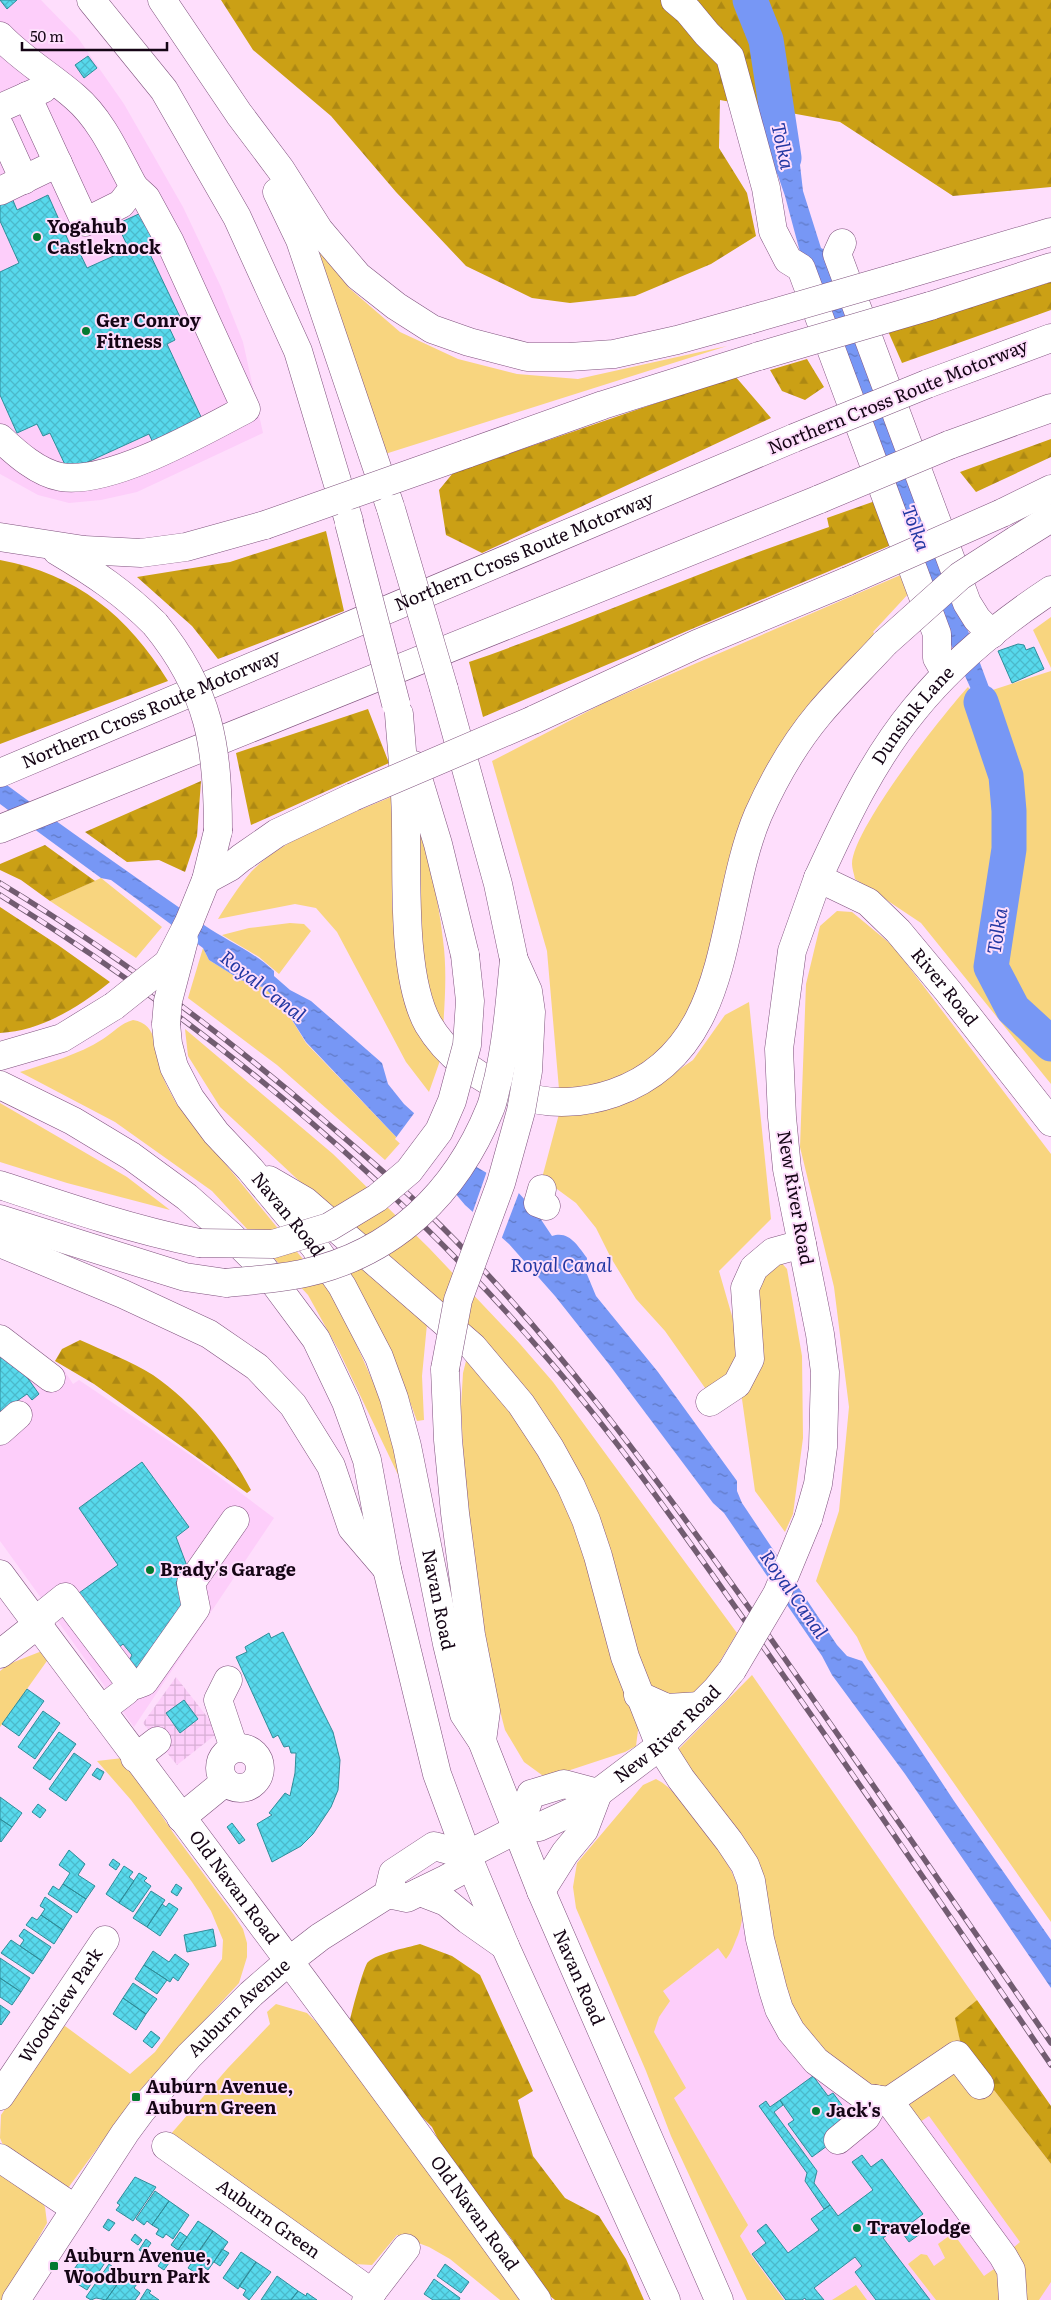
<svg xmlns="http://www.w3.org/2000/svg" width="1051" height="2300" font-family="Literata,serif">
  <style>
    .built { fill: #fdcefa }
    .industrial { fill: url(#industrial-grid) }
    .green { fill: #f8d57f }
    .forest { fill: url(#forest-firs) }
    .water { fill: url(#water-ripples) }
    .pier { fill: #fedefc }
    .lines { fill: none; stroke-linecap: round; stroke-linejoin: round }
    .river { stroke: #7797f5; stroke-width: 35 }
    .building { fill: url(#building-cross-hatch); stroke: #308c99 }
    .minor-casing { stroke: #7f527d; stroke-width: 29 }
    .major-casing { stroke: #7f527d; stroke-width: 29 }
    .highway-casing { stroke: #7f527d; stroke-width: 29 }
    .minor { stroke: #fff; stroke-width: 28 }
    .major { stroke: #fff; stroke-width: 28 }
    .highway { stroke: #fff; stroke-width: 28 }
    .rail-casing { stroke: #725c71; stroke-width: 5.5 }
    .rail { stroke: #fedefc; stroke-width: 4; stroke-dasharray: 11; stroke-linecap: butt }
    .major-bridge-casing { stroke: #7f527d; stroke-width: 29; stroke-linecap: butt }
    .highway-bridge-casing { stroke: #7f527d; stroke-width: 29; stroke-linecap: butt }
    .major-bridge { stroke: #fff; stroke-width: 28 }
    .highway-bridge { stroke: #fff; stroke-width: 28 }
    .poi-dot { fill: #047a31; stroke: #fedefc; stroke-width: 2 }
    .labels { text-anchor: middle; stroke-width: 4; stroke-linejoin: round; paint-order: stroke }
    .poi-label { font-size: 18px; font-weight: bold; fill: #150515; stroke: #fedefc; text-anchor: start }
    .street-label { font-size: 18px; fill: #150515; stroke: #fedefc }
    .water-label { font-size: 19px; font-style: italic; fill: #2338a3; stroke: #fedefc }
  </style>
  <defs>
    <pattern id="industrial-grid" width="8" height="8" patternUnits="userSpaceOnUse" patternTransform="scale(1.25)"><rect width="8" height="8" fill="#fdcefa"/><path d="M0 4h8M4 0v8" fill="none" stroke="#d8afd5"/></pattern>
    <pattern id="forest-firs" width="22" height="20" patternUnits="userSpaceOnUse" patternTransform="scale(1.25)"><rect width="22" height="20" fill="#cba015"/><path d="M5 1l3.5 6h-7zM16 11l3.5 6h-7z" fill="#ad8813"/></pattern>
    <pattern id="water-ripples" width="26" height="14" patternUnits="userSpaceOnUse" patternTransform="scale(1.25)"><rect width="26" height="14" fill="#7797f5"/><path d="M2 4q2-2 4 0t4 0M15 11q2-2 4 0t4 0" fill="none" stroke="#6079c5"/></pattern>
    <pattern id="building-cross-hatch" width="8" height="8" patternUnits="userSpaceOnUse" patternTransform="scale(1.25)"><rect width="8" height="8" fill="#57d9ec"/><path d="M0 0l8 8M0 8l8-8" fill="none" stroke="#4bb9ca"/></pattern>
  </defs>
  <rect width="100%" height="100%" fill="#fedefc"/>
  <path class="built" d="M0 0H41L78 38 124 104 183 207 221 287 243 342 263 433 137 492 101 500 69 503 38 495 0 474Z
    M0 1330 64 1370 73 1384 79 1380 193 1457 274 1518 134 1727 0 1541Z
    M696 1748 970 2002 1051 2119V2300H763L624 2004 644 1818Z"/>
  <path class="industrial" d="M176 1677 219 1732 177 1765 143 1723Z"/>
  <path class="green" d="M316 243 349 288 400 332 458 359 517 374 578 379 727 346 385 454Z
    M903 574 910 592 873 632 880 639 809 711 710 971 668 1048 631 1076 594 1090 559 1089 547 951 492 761 604 703Z
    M1051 617V668L1033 630Z
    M1051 671V1084L921 923 855 879C854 874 852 868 852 864 852 830 943 714 968 687L974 696Z
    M393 796 392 905 402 981 442 1055 429 1092 406 1062 337 932 316 908 295 904 218 919C228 903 238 887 251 872 285 836 348 816 393 796Z
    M412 797C424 844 438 892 443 940 447 969 445 999 443 1029L425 986Z
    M101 878 162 927 136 958 50 901Z
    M837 911 852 912 893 946 1051 1154V1922L867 1659 857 1637 816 1581 839 1511 849 1407 834 1287 800 1147 806 984 820 926Z
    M290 923 304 924 311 931 279 974 259 957 222 935 249 928Z
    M203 948 209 960 241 980 265 988 287 1012 306 1043 401 1142 385 1160 277 1065 188 998Z
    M749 1002 771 1219 719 1271 745 1361 710 1395 665 1331 636 1299 611 1258 596 1228 576 1203 542 1178 559 1114 591 1111 634 1101 693 1060 725 1015Z
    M133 1020C160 1024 154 1054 162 1074 165 1084 171 1093 176 1103L337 1301 386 1411 401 1481 339 1351 308 1295 212 1191 115 1122 20 1072C48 1063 78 1055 103 1039 114 1032 121 1023 133 1020Z
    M185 1029 333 1154 429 1248 520 1344 553 1382 737 1633 711 1676 689 1698 674 1699 645 1683 577 1475 326 1206 220 1107 188 1056Z
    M0 1103 127 1177 170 1210 67 1183 0 1162Z
    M780 1261 787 1269 802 1356 803 1438 793 1514 785 1532 755 1491 741 1392 758 1292 766 1274Z
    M357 1263 427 1324 422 1376 424 1420 417 1421 396 1364 346 1268Z
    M466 1361C494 1390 523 1423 543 1459 587 1538 611 1636 639 1722L636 1746 625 1752 546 1778 524 1762 505 1730 489 1668 472 1553 464 1469 461 1407 463 1373Z
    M42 1651 49 1658 0 1727V1671L9 1664Z
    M752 1675 977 2000 956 2018 960 2041 891 2086 873 2087 848 2075 784 2008 774 1946 673 1755Z
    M123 1758 174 1834 234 1915 243 1929 247 1943V1957L239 1983 141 2089 68 2188 15 2155 3 2145 0 2138 1 2115 59 2028 65 2026 130 2074 155 2052 222 1959 223 1940 211 1911 192 1882 131 1800 97 1761Z
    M656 1779C674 1788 685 1807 698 1823 723 1855 754 1893 738 1935 734 1944 732 1952 726 1959L718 1948 663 1991 670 2001 659 2017 654 2032 686 2088 674 2098 748 2225 740 2236 751 2255 784 2300H747L671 2136 646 2071 576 1908 573 1887 577 1863 643 1785Z
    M276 2004 307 2013 359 2065 524 2300H500L450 2259 429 2247 397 2235 372 2265 354 2264 170 2135 228 2068 270 2024 267 2012Z
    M949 2071 987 2081 1051 2164V2282L1039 2300H1019L1007 2253 1020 2242 929 2116 917 2124 905 2103Z
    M0 2172 40 2200 45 2207 47 2223 3 2300H0Z
    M953 2233 984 2276 994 2269 1001 2276 1002 2300H936L908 2264 921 2254 927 2255 934 2266 945 2258 938 2244Z
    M856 2285 867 2300H832Z"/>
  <path class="forest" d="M221 0H1051V187L953 196 840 122 720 100 719 148 747 193 756 236 711 264 635 296 570 303 532 298 466 266 396 192 331 116 253 50Z
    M1051 282V310L902 363 888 331Z
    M807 359 824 387 805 400 782 391 770 370Z
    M735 376 771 418 482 553 446 535 439 490 453 473Z
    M1051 439V457L976 492 960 472Z
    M878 500 896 543 483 717 469 662C590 620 708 568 829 527L827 518Z
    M326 531 344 611 218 659 192 626 137 577 230 562Z
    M0 560C77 574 128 616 168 681L0 744Z
    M368 709 389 763 251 825 236 753Z
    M201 781 197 836 185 872 159 860 127 862 85 832Z
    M45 845 95 881 50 901 21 880 0 870V864Z
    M0 907 58 945 110 982C79 1007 41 1031 0 1033Z
    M80 1340C104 1351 131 1361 153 1375 194 1403 228 1446 251 1490L247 1493 94 1384 55 1361 62 1349Z
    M420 1944 452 1956 480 1975 533 2091 518 2100 533 2156 565 2198 599 2216 626 2259 644 2300H555L545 2292 533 2269 517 2257 513 2241 503 2228 491 2219 441 2145 432 2127 414 2109 390 2077 384 2065 366 2048 365 2040 356 2035 349 2025C350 2017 364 1965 368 1962 378 1953 406 1948 420 1944Z
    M977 2000 1051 2106V2164L987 2081 960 2041 955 2018Z"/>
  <path class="water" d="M755 109 776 111 790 132 799 156 803 191 821 248 827 251 990 690 1006 747 989 749 974 696 949 640 800 252 785 196Z
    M0 780C67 830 136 877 204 925 227 941 253 951 274 971V976L290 990 311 1001 382 1063 388 1084 404 1104 468 1162 516 1190 536 1212 552 1236C569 1230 578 1246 587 1258L586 1272 596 1296 658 1372 737 1481V1491L742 1503 837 1645 847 1656 862 1661 954 1801 1051 1940V1988L905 1774 832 1675 822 1656 724 1513 713 1503 608 1363 555 1296 509 1244 465 1205 449 1186 401 1142 306 1042 287 1012 265 988 241 980 209 960 203 948 111 880 101 878 0 804Z"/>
  <path class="pier" d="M415 1112 470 1160 448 1188 395 1139Z
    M487 1171 520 1190 501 1240 472 1214Z"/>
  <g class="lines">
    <path class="river" d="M750 0 766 40 784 158
      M981 702 1006 776 1009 811V849L991 967 1013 1009 1051 1044"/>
  </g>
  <path class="building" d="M0 0H17L7 9Z
    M88 56 97 68 84 78 75 65Z
    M48 195 72 249 77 247 87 268 129 249 117 224 143 212 157 243 147 248 180 317 167 323 175 340 167 344 202 419 155 447 149 434 68 471 50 433 43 436 37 424 17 433 0 395V272L19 263 0 221V203L12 198 17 210Z
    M1018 644 1024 645 1026 650 1034 647 1044 669 1012 683 998 651Z
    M6 1348 39 1394 32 1400 27 1394 0 1413V1352Z
    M142 1462 189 1527 176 1537 190 1574 176 1582 184 1606 136 1672 129 1661 132 1655 123 1644 118 1648 79 1593 118 1565 79 1508Z
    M283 1632 333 1732 340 1760 338 1790 331 1807 313 1834 301 1846 272 1862 257 1824 272 1815 269 1813 285 1793 290 1796 295 1773 296 1753H291L289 1746 284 1747 278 1735 273 1738 236 1657 247 1652 245 1647 269 1633 271 1638Z
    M27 1689 44 1701 19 1736 2 1724Z
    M184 1700 198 1719 180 1733 166 1713Z
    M43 1711 60 1723 35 1759 18 1747Z
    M59 1732 76 1744 50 1780 33 1768Z
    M74 1753 91 1765 66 1801 49 1789Z
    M97 1768 104 1772 100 1780 92 1775Z
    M0 1797 22 1813 12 1827 0 1819Z
    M38 1804 46 1810 40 1818 32 1812Z
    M0 1819 12 1827 1 1842 0 1841Z
    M232 1823 245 1840 239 1844 227 1827Z
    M69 1850 85 1864 78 1875 95 1886 86 1899 63 1884 70 1873 59 1865Z
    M113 1859 120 1864 116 1870 109 1865Z
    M124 1866 133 1872 129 1877 134 1881 119 1903 106 1894Z
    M139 1873 147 1878 144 1881 151 1886 133 1912 119 1903Z
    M63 1884 86 1899 77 1913 48 1894 53 1886 59 1890Z
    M176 1884 182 1888 177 1896 171 1892Z
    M151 1891 165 1900 147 1927 133 1918Z
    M45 1897 72 1916 63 1930 41 1915 45 1909 40 1906Z
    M169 1903 178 1909 160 1936 147 1927 162 1904 166 1907Z
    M41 1915 63 1930 54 1944 26 1925 32 1917 37 1920Z
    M24 1929 51 1947 42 1961 20 1946 24 1940 19 1936Z
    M213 1929 216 1946 187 1952 184 1935Z
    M11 1940 42 1961 33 1974 1 1953Z
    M153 1951 169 1962 175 1954 189 1964 178 1981 173 1977 170 1982 144 1965Z
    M0 1958 30 1978 21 1992 0 1978Z
    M144 1965 167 1980 157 1994 135 1979Z
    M0 1978 21 1992 12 2005 0 1997Z
    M133 1983 157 1999 146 2014 123 1998Z
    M123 1998 146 2014 136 2030 113 2014Z
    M0 2005 10 2012 1 2025 0 2024Z
    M151 2031 160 2038 152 2048 143 2041Z
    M813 2076 828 2096 833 2093 850 2116 825 2134 831 2143 812 2157 788 2124 794 2120 780 2100Z
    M780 2100 783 2105 774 2112 817 2171 814 2183 830 2205 824 2209 805 2181 807 2173 759 2106 766 2101 770 2107Z
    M862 2155 871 2167 882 2159 923 2214 911 2223 920 2234 909 2242 898 2227 883 2238 930 2300H876L855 2272 862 2266 855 2257 814 2288 824 2300H806L805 2298 802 2300H786L752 2254 766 2243 757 2231 766 2224 788 2253 819 2230 811 2219 830 2205 838 2216 873 2190 852 2162Z
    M135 2177 156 2187 133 2221 116 2210 120 2205 117 2203Z
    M155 2191 169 2201 152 2225 147 2221 144 2225 136 2219Z
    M169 2201 189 2215 173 2239 166 2234 163 2238 156 2234 159 2229 152 2225Z
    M108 2219 115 2223 109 2231 103 2227Z
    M198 2221 213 2231 190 2263H186L184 2259 187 2256 178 2250Z
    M213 2231 228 2242 208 2270 201 2265 196 2273 188 2268Z
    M180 2232 187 2237 178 2250 171 2245Z
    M135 2234 142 2240 138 2245 131 2240Z
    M146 2239 151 2243 144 2253 139 2250Z
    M90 2246 108 2258 87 2290 68 2278Z
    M222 2249 229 2253 220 2266 214 2262Z
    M241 2252 256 2262 238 2289 223 2278Z
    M163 2259 169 2263 164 2270 158 2266Z
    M256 2262 271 2272 249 2300 243 2295 246 2290 239 2286Z
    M109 2264 117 2270 113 2274 121 2279 106 2300 96 2298 91 2300 86 2297Z
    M445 2264 469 2282 461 2293 437 2276Z
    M277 2276 298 2291 291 2300H261Z
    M128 2278 137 2284 134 2288 140 2293 135 2300H106L121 2279 125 2282Z
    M434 2279 460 2298 459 2300H433L424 2294Z
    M147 2289 151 2291 149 2293 159 2300H140Z
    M298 2291 306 2296 307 2293 317 2300H291Z"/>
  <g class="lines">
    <g class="minor-casing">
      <g id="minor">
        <path d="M675 0 688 11 707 34 730 57 766 188 773 231 788 260 801 268 937 634V658L946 674"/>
        <path d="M0 36C23 60 51 76 75 97 102 120 117 156 134 187L121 204 85 222 27 96"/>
        <path d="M0 108 43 89"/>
        <path d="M0 127 24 180"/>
        <path d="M0 191 58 163"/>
        <path d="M842 243 837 254 967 603 977 619 992 634"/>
        <path d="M0 438C16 453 38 473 61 477 110 485 202 432 246 409L170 242 146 198 134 187"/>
        <path id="s1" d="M818 878C845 819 873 760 914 710 952 663 1001 623 1051 590"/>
        <path d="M542 1189 538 1203 546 1206"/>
        <path d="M0 1339 51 1378"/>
        <path d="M710 1402 737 1384 750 1359 745 1288 754 1268 773 1252 802 1244"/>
        <path d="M0 1431 18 1415"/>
        <path id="s2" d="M0 1574C179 1815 362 2055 537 2300"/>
        <path d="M0 1654 38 1624 45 1613 65 1597 127 1679 126 1691 101 1710"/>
        <path d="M228 1680 218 1700 234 1748"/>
        <path d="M128 1685H136L144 1682 196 1608 191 1583 235 1520"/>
        <path d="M660 1746 681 1779 729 1841 745 1865 751 1881 760 1939 773 1990 779 2009 791 2031 816 2061 851 2087 866 2098 889 2101 957 2055 980 2085"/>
        <circle cx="240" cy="1768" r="20"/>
        <path d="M135 1758 157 1741"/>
        <path d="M181 1818 225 1782"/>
        <path id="s3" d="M0 2096 105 1940"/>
        <path d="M889 2101 1003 2256 1011 2270 1013 2300"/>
        <path d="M838 2140 866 2117 876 2099"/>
        <path id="s4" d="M166 2146 372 2293"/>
        <path d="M0 2158 74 2208"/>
        <path id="s5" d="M16 2300 125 2133 142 2110 189 2056 251 1994 289 1961 320 1937 388 1894 407 1898 446 1879 457 1873 467 1855 434 1846 393 1873 388 1894"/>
        <path d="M366 2300 406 2248"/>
      </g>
    </g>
    <g class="major-casing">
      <g id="major">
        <path id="s6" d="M166 1024 168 1044 174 1067 190 1098 216 1133 250 1169 314 1246 342 1286 379 1357 394 1398 407 1446 447 1644 464 1714 482 1741 541 1891 719 2300"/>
        <path d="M0 1085 73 1121 131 1156 187 1197 230 1235 264 1269 316 1339 346 1402 367 1460 387 1569 437 1774 467 1855 505 1946 666 2300"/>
        <path d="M269 1180 305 1201 473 1347 521 1404 550 1448 571 1486 586 1520 598 1556 625 1657 660 1746"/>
        <path d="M445 1369 448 1440 455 1513 471 1635 486 1711 482 1741"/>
        <path id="s7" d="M808 1519 818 1484 823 1447 825 1372 820 1334 787 1169 782 1117 779 1049 792 951 818 878 868 902 898 931 948 991 1051 1122"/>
        <path d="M638 1695 667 1708 700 1706"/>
        <path d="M518 1829 531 1794 564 1784 598 1793"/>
        <path id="s8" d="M467 1855 518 1829 539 1827 574 1811 660 1746 716 1690 732 1670"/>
        <path d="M541 1891 565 1853 584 1830 598 1793"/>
        <path d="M420 1892 446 1902 468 1920 505 1946"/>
      </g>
    </g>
    <g class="highway-casing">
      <g id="highway">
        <path d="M91 0 164 90 237 217 298 351 349 521"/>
        <path d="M162 0 239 114 281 170 319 230 358 276 396 306 432 329 469 342 527 357H569L614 354 677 340 749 320"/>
        <path d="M277 192 300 240 390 506"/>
        <path d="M898 277 1051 232"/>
        <path d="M930 306 1051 267"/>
        <path d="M927 384 1051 338"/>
        <path d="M949 445 1051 408"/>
        <path d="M466 454 603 405 759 356"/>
        <path d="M1002 513 1051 489"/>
        <path d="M0 537 84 550 141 553 186 547 265 525"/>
        <path d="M1016 540 1051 518"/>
        <path d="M57 551C94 573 124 593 155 624"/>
        <path d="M444 689 498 884 514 960"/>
        <path d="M399 714C402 752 406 790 406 827 407 881 402 977 428 1024 449 1059 482 1081 520 1095 550 1106 585 1103 614 1093 736 1050 717 912 758 815 774 779 794 744 819 714 840 689 863 667 885 643"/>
        <path d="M533 720 697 644 848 581"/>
        <path d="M414 765 438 844 465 955"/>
        <path id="s9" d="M0 773 794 438"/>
        <path d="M0 829 820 499"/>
        <path d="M206 880 230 867 241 858 277 833 353 797"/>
        <path d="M189 922 206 880 218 831"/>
        <path d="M0 1056 62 1038 114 1006"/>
        <path d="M0 1185C66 1207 131 1229 199 1243"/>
        <path d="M0 1219 185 1277 226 1283"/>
        <path d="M0 1243 123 1294 209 1334 257 1367 293 1405 331 1466 352 1528 387 1569"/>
      </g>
    </g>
    <use href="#minor" class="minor"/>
    <use href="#major" class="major"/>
    <use href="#highway" class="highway"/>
    <g class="rail-casing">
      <path id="rail" d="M0 883C114 952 219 1031 320 1117 356 1148 393 1179 427 1212 551 1333 652 1472 752 1612 853 1755 952 1899 1051 2043
        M0 895C201 1020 386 1172 541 1351 620 1441 688 1540 757 1638 857 1779 954 1922 1051 2065"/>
    </g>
    <use href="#rail" class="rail"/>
    <g class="major-bridge-casing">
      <path id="major-bridge" d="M166 1024 168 1001 184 940
        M445 1369 458 1300 501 1183 521 1111 528 1071 531 1012 528 991 514 960
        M732 1670 777 1594 808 1519"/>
    </g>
    <g class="highway-bridge-casing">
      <path id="highway-bridge" d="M749 320 898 277
        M759 356 930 306
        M794 438 927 384
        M820 499 949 445
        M391 509 444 689
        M349 523 396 704
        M265 525 466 454
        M848 581 1002 513
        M155 624C210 691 218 747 218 831
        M885 643 960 576 1016 540
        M353 797 533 720
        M114 1006 168 963 189 922
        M199 1243 273 1244 329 1227 377 1198 409 1171 439 1131 452 1101 467 1045 470 1001 465 955
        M226 1283C252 1280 280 1279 305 1273 394 1253 456 1193 490 1109 494 1100 495 1089 498 1080 507 1040 510 1000 514 960"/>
    </g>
    <use href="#major-bridge" class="major-bridge"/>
    <use href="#highway-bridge" class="highway-bridge"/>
  </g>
  <g class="poi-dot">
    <circle cx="37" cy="237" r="5"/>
    <circle cx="86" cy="331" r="5"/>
    <circle cx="150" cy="1570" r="5"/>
    <rect x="131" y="2092" width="10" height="10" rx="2.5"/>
    <circle cx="816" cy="2111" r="5"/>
    <circle cx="857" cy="2228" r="5"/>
    <rect x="49" y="2261" width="10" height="10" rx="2.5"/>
  </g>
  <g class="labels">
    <g class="poi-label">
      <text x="47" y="233">Yogahub<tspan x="47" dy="21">Castleknock</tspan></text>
      <text x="96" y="327">Ger Conroy<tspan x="96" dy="21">Fitness</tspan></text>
      <text x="160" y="1576">Brady's Garage</text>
      <text x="146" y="2093">Auburn Avenue,<tspan x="146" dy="21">Auburn Green</tspan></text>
      <text x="826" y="2117">Jack's</text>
      <text x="867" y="2234">Travelodge</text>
      <text x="64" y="2262">Auburn Avenue,<tspan x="64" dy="21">Woodburn Park</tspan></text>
    </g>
    <g class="street-label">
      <text transform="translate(898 397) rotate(-22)" y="6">Northern Cross Route Motorway</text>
      <text dy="6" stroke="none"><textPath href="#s9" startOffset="569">Northern Cross Route Motorway</textPath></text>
      <text dy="6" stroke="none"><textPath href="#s9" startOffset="164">Northern Cross Route Motorway</textPath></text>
      <text dy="6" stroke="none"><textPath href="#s1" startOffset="189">Dunsink Lane</textPath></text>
      <text dy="6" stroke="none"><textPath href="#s7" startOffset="822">River Road</textPath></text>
      <text transform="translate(795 1198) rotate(80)" y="6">New River Road</text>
      <text dy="6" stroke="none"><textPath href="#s6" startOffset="231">Navan Road</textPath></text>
      <text dy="6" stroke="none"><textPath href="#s6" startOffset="651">Navan Road</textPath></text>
      <text dy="6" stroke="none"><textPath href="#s8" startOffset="238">New River Road</textPath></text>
      <text dy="6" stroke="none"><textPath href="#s2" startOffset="391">Old Navan Road</textPath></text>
      <text dy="6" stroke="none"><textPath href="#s6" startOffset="1056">Navan Road</textPath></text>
      <text dy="6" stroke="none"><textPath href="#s3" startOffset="109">Woodview Park</textPath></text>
      <text dy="6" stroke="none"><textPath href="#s5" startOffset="369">Auburn Avenue</textPath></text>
      <text dy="6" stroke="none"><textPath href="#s2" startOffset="796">Old Navan Road</textPath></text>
      <text dy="6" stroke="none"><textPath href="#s4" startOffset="126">Auburn Green</textPath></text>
    </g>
    <g class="water-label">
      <text transform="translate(783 146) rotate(78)" y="7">Tolka</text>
      <text transform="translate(916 528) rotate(70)" y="7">Tolka</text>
      <text transform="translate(997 931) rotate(-81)" y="7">Tolka</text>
      <text transform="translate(263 986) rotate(38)" y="7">Royal Canal</text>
      <text x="561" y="1272">Royal Canal</text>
      <text transform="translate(794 1594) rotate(55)" y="7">Royal Canal</text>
    </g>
  </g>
  <path d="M22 42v8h145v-8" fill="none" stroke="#150515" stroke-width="2.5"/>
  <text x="30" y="42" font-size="15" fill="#150515" stroke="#fedefc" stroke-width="4" paint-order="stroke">50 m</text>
</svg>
